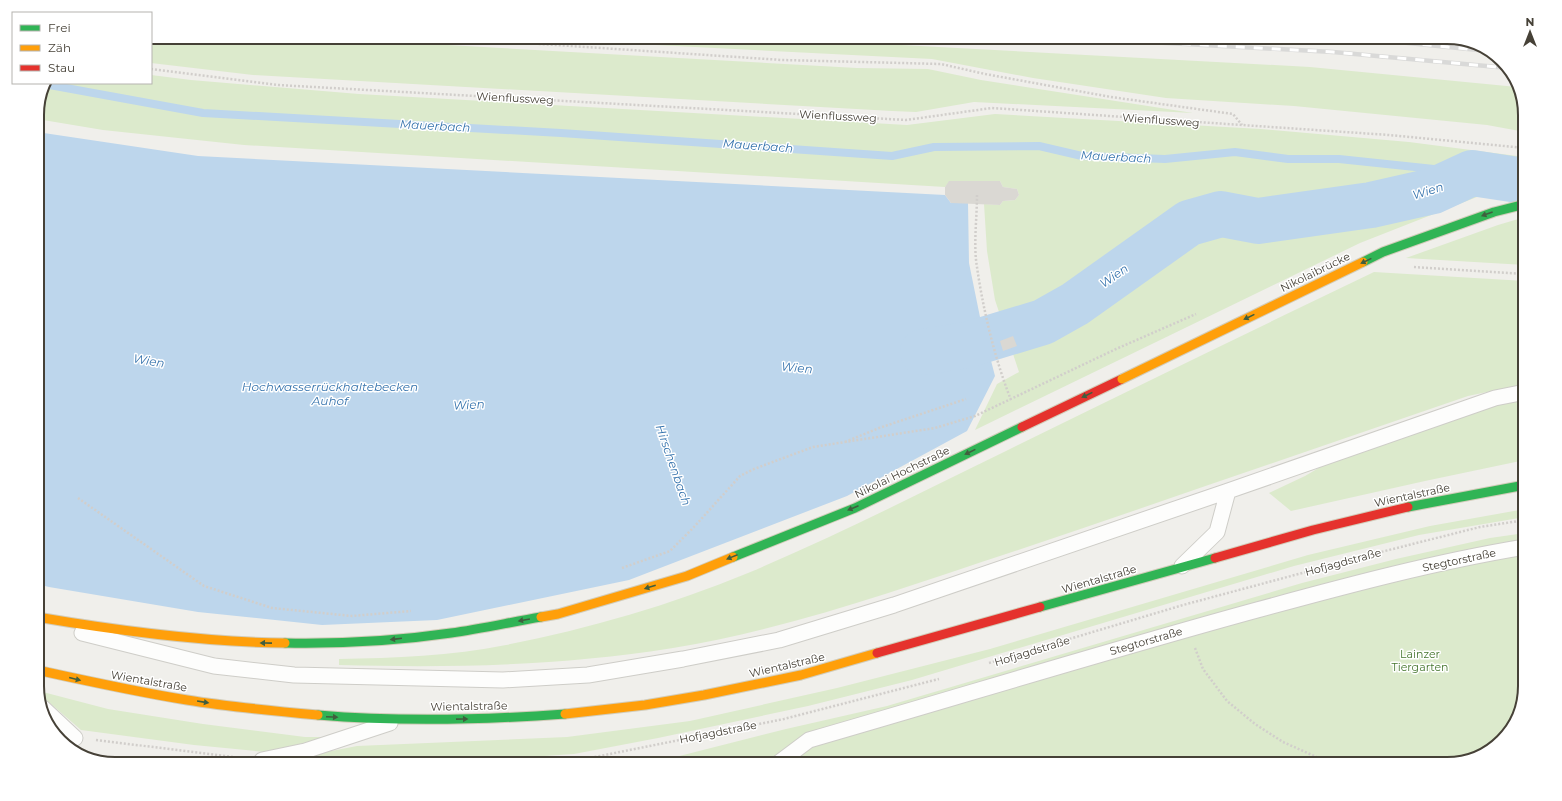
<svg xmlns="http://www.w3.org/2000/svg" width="1562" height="801" font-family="Montserrat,sans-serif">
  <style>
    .green { fill: #dceacc }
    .water { fill: #bdd6ec }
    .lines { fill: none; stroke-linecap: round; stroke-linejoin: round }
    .stream { stroke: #bdd6ec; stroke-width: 8 }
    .river { stroke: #bdd6ec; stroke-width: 46 }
    .building { fill: #dad8d3 }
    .lane-casing { stroke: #cecdc8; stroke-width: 17 }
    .fast-casing { stroke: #d2ccb9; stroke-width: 11 }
    .slow-casing { stroke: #d2ccb9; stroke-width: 11 }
    .jam-casing { stroke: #d2ccb9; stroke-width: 11 }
    .path { stroke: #d1cecb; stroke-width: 2.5; stroke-dasharray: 2 2; stroke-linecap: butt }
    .lane { stroke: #fdfdfc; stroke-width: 15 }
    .fast { stroke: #30b455; stroke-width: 9 }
    .slow { stroke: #ff9f0a; stroke-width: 9 }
    .jam { stroke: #e5322d; stroke-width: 9 }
    .rail-casing { stroke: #d9d9d8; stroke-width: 4.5 }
    .rail { stroke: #fff; stroke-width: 3; stroke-dasharray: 9; stroke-linecap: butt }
    .fast-bridge-casing { stroke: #d2ccb9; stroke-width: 11; stroke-linecap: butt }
    .slow-bridge-casing { stroke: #d2ccb9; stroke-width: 11; stroke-linecap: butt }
    .fast-bridge { stroke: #30b455; stroke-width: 9 }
    .slow-bridge { stroke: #ff9f0a; stroke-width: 9 }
    .oneway { fill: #405e3e }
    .labels { text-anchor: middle; stroke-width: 3; stroke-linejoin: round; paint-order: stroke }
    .street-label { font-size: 11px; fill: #464137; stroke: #fff }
    .park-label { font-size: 11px; fill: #44752d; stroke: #fff }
    .water-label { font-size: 12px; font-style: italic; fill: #3573ad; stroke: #fff }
    .rim { fill: none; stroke: #464137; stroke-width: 2 }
  </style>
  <rect width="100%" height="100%" fill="#f0efeb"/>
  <path class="green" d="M151 37H339L430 44 857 68 928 69 981 80 1193 113 974 102 916 112 892 111 253 75 151 63Z
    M497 37H752L1310 67 1517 87 1525 110V132L1487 125 1294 106 1166 98 1033 78 932 59Z
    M151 75 191 80 359 94 907 125 995 114 1261 129 1409 142 1525 157V181L1505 186 1360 243 975 430 997 384 1019 372 995 300 987 251 984 204 1000 205 1003 201 1015 200 1019 195 1017 189 1003 187 1000 181H950L945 187 244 145 103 130 37 119V110L44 83H151Z
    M1525 217V265L1406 258 1498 225Z
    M1374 272 1525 281V384L1468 396C1316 448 1164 501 1012 552 900 589 789 629 673 648 560 666 452 668 339 665V659C395 658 451 656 506 645 587 629 671 605 748 573 836 536 920 493 1006 451 1128 391 1251 331 1374 272Z
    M1525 399V460L1425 481 1291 511 1269 493 1305 476 1356 446 1497 403Z
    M1525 509V517L1419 535 1294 566 912 680 808 706 658 738 574 754 425 764H364L290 759 357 746 567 737 690 721 837 688 990 649 1308 555 1430 526Z
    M1525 533V686L1517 720 1490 751 1447 764H648L786 729 887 706 1302 583 1396 559 1490 538Z
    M39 691 108 709 203 724 305 737H330L265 752 194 745 81 730 43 697Z"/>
  <path class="water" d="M37 132 198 156 945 195 951 203H968L969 263 981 322 995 376 967 431 847 496 629 580 437 620 322 625 198 612 49 587 37 584Z"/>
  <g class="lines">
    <path class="stream" d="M44 84 203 113 561 133 892 156 934 147 1039 146 1082 156 1165 159 1235 152 1288 159H1339L1472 173"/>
    <path class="river" d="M923 352 967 345 1043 322 1075 304 1189 223 1221 214 1258 221 1371 205 1433 191 1472 173 1525 181"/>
  </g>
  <path class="building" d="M949 181H1000L1003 187 1017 189 1019 195 1015 200 1003 201 1000 205 951 203 945 195V187Z
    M1013 336 1017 346 1003 351 1000 341Z
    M130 759 187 763V764H130Z"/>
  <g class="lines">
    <g class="lane-casing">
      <path id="lane" d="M1182 566 1217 532 1228 491
        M82 633 214 666 294 675 503 680 588 675 683 659 779 640 894 605 1228 491 1495 398 1525 392
        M43 708 75 738
        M262 760 305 751 390 723
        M777 764 809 740C958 697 1107 651 1257 610 1345 586 1434 562 1525 547"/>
    </g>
    <g class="fast-casing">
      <path id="fast" d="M1408 507 1525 485
        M733 557 855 508 1022 427
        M1040 607 1215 558
        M285 643C340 644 396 641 451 633 481 629 511 622 541 617
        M318 715C400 722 483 720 565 714"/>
    </g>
    <g class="slow-casing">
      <path id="slow" d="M37 617C119 631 202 642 285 643
        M541 617 558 614 687 576 733 557
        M37 670C87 681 137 692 187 700 230 707 274 711 318 715
        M565 714 645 705 704 695 801 675 877 653"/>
    </g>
    <g class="jam-casing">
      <path id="jam" d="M1022 427 1122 379
        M1215 558 1313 530 1408 507
        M877 653 1040 607"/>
    </g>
    <path class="path" d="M435 37 782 60 941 64 985 74 1111 97 1233 114 1242 125
      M151 69 278 85 906 120 992 108 1389 135 1525 148
      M977 195C977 216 974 239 976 260 982 305 994 357 1011 400
      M1414 267 1525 274
      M845 442 879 428 966 399
      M78 498 204 586 272 608 352 616 411 611
      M622 568 670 551 694 527 740 476 754 469 813 447 935 428 975 416 1116 349 1196 314
      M1195 648 1203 669 1227 701 1255 724 1283 742 1321 759 1362 763 1461 760
      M989 663 1183 605 1373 554 1480 527 1525 520
      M96 740 242 758
      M535 764 580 760 784 719 939 679"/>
    <use href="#lane" class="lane"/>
    <use href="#fast" class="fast"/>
    <use href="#slow" class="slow"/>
    <use href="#jam" class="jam"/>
    <g class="rail-casing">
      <path id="rail" d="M1056 37 1333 52 1508 68
        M1333 37 1388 41 1488 51"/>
    </g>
    <use href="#rail" class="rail"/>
    <g class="fast-bridge-casing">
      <path id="fast-bridge" d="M1363 262 1383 252 1494 212 1525 204"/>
    </g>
    <g class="slow-bridge-casing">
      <path id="slow-bridge" d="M1122 379 1363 262"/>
    </g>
    <use href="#fast-bridge" class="fast-bridge"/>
    <use href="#slow-bridge" class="slow-bridge"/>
  </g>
  <defs><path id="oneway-solid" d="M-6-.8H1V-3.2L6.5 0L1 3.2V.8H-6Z"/></defs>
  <g class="oneway">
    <use href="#oneway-solid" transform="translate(1487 214) rotate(160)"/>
    <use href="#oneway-solid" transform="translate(1366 261) rotate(154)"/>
    <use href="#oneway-solid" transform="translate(1249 317) rotate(154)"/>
    <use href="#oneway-solid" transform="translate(1087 395) rotate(154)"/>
    <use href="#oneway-solid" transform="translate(970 452) rotate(154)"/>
    <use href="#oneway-solid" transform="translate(853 508) rotate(157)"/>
    <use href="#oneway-solid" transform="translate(732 557) rotate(158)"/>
    <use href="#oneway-solid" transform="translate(650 587) rotate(163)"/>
    <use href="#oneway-solid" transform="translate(524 620) rotate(170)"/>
    <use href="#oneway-solid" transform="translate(396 639) rotate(173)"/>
    <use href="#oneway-solid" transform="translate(266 643) rotate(-179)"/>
    <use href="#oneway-solid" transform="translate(75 679) rotate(14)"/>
    <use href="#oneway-solid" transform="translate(203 702) rotate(9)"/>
    <use href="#oneway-solid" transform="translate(332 717) rotate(2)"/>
    <use href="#oneway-solid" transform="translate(462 719) rotate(-1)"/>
  </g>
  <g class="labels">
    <g class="street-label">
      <text transform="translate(515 98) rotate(3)" y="4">Wienflussweg</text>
      <text transform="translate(838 116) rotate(3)" y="4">Wienflussweg</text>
      <text transform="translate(1161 120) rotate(4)" y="4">Wienflussweg</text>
      <text transform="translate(1315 272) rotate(-26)" y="4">Nikolaibrücke</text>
      <text transform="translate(902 472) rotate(-26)" y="4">Nikolai Hochstraße</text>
      <text transform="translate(1412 495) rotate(-12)" y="4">Wientalstraße</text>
      <text transform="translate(1459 560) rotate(-12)" y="4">Stegtorstraße</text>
      <text transform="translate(1343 562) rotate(-15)" y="4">Hofjagdstraße</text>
      <text transform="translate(1099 579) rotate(-16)" y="4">Wientalstraße</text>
      <text transform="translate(1146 641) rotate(-16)" y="4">Stegtorstraße</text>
      <text transform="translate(1032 651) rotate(-17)" y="4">Hofjagdstraße</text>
      <text transform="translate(787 665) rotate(-13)" y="4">Wientalstraße</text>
      <text transform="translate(149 681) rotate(10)" y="4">Wientalstraße</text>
      <text transform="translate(469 706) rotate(-1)" y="4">Wientalstraße</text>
      <text transform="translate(718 732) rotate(-11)" y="4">Hofjagdstraße</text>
    </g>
    <g class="park-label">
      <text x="1420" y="658">Lainzer<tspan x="1420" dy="13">Tiergarten</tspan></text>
    </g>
    <g class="water-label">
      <text transform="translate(435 126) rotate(3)" y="4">Mauerbach</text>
      <text transform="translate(758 146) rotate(4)" y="4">Mauerbach</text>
      <text transform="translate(1116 157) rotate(3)" y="4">Mauerbach</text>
      <text transform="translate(1428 191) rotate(-17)" y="4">Wien</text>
      <text transform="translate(1114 276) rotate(-35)" y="4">Wien</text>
      <text transform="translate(149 361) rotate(10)" y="4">Wien</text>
      <text transform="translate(797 368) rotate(5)" y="4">Wien</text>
      <text x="330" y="391">Hochwasserrückhaltebecken<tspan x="330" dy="14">Auhof</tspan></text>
      <text transform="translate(469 405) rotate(-3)" y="4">Wien</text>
      <text transform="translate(673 465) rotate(71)" y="4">Hirschenbach</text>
    </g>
  </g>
  <path d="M0 0H1562V801H0ZM115 44H1447A71 71 0 0 1 1518 115V686A71 71 0 0 1 1447 757H115A71 71 0 0 1 44 686V115A71 71 0 0 1 115 44Z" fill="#fff" fill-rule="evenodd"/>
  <path class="rim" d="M115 44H1447A71 71 0 0 1 1518 115V686A71 71 0 0 1 1447 757H115A71 71 0 0 1 44 686V115A71 71 0 0 1 115 44Z"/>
  <rect x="12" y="12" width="140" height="72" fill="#ffffff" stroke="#b5b3af"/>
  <rect x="20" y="25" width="20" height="6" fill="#30b455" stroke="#b5b3af"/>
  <text x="48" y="32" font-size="12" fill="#464137">Frei</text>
  <rect x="20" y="45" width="20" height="6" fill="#ff9f0a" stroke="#b5b3af"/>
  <text x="48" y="52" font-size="12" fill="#464137">Zäh</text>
  <rect x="20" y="65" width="20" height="6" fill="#e5322d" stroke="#b5b3af"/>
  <text x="48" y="72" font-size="12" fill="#464137">Stau</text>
  <g transform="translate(1530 32)" stroke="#ffffff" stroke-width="3" paint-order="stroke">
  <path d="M0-3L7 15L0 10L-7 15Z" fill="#464137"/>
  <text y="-6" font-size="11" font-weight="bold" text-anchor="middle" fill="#464137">N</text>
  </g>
</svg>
